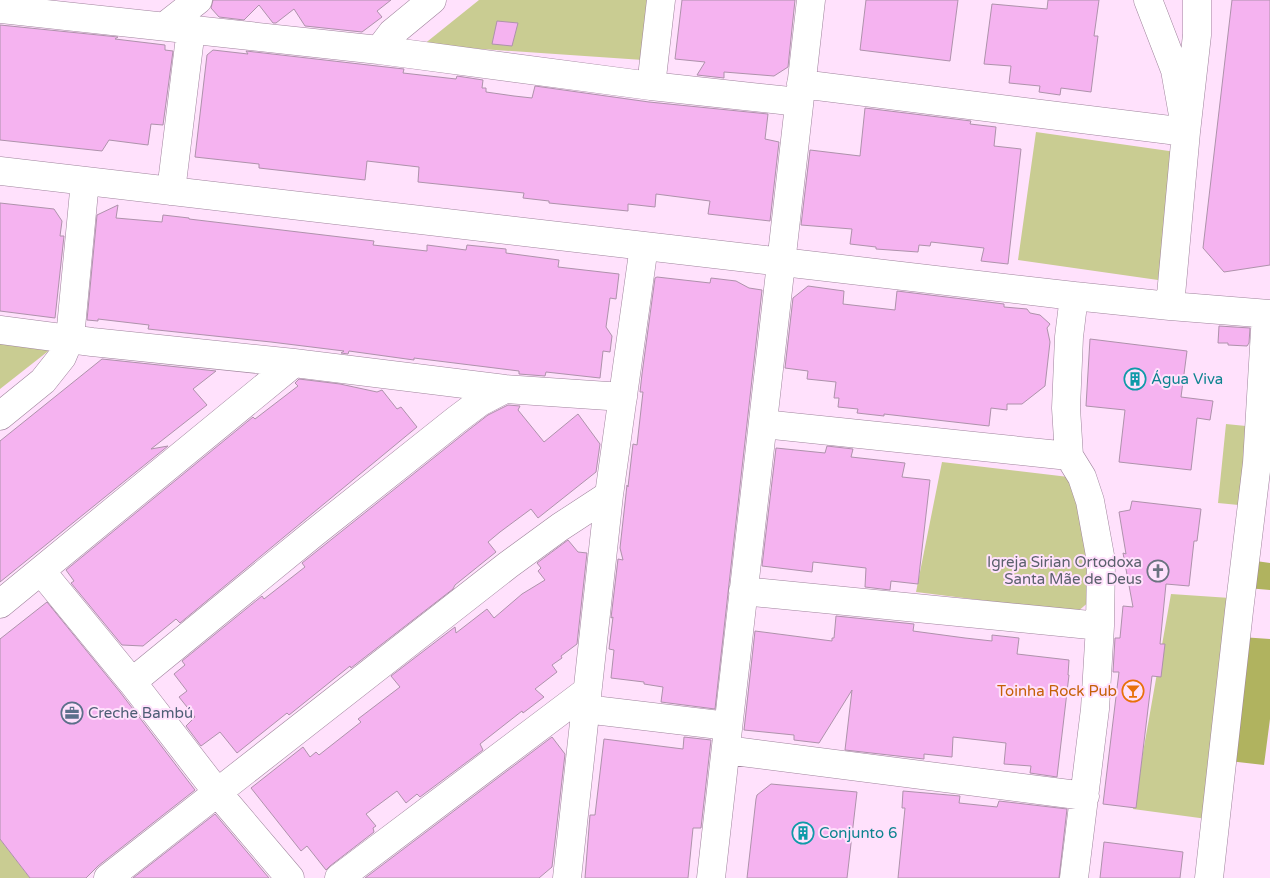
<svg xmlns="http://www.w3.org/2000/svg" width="1270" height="878" font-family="'Varela Round',sans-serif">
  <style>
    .green { fill: #c9cc92 }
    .forest { fill: #b0b35f }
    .building { fill: #f5b3f0; stroke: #ae92ab }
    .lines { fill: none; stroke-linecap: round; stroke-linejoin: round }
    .minor-casing { stroke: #9f849c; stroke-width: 29 }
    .minor { stroke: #fff; stroke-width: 28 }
    .labels { text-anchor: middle; stroke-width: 4; stroke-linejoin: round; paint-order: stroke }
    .culture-label { font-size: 15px; fill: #0d838f; stroke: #ffe1fc; text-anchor: start }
    .worship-label { font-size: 15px; fill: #5b616d; stroke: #ffe1fc; text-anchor: end }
    .food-label { font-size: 15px; fill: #c56008; stroke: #ffe1fc; text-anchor: end }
    .service-label { font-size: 15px; fill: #4e5e75; stroke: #ffe1fc; text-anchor: start }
  </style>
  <rect width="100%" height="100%" fill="#ffe1fc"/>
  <path class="green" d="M479 0H652L643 60 423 45Z
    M1036 132 1176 152 1158 280 1018 260Z
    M0 338 56 345 0 389Z
    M1226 424 1256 427 1249 506 1218 503Z
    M942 462 1077 478 1087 522 1090 601 1077 612 916 592Z
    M1171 594 1245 599 1222 821 1133 809Z
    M0 839 30 878H0Z"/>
  <path class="forest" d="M1249 560 1270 563V590L1247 588Z
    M1241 637 1270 639V719L1264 765 1229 761Z"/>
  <path class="building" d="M213 0H391L377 11 382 17 362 32 305 26 294 9 276 23H273L259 5 244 20 219 17 211 8Z
    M682 0H795L788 67 774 76 724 72V78L697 75 705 62 675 59Z
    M866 0H958L950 61 860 50Z
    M1048 0H1099L1094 36H1098L1091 92 1061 88 1060 95 1039 92 1040 86 1009 83 1011 66 984 64 992 4 1047 9Z
    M1232 0H1270V265L1224 272 1203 248Z
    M497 21 518 23 512 46 492 44Z
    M0 25 118 37 115 39 165 45V50L173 51 163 125 151 124 148 145 109 140 102 151 0 140Z
    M213 50 248 54 246 51 377 66 404 69 403 73 456 79 457 76 483 80 482 88H486V92L514 96 532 98 535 86 649 102 768 114 765 139 779 142 770 221 708 214 710 201 656 194 655 207 628 204V211L549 203V201L523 198 524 193 418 182 419 167 367 161 365 180 259 168V164L195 157 207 55Z
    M865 108 971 121 970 124 996 127 994 146 1021 149 1008 264 981 261 984 248 931 242 930 246 919 245 918 252 876 249V247L850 244 852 229 801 225 810 150 860 156Z
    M0 203 54 209 62 221 60 236H64L55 318 0 311Z
    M118 205 116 218 162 222 163 215 189 218V219L374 241 373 245 427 251V245L466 250 467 245 506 249V253L559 260 558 267 619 274 616 299 610 298 606 327 612 336 610 352 603 351 600 378 546 372 545 376 519 374V371L414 358V360L349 351 348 354 341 353 344 351 271 342 148 329 149 325 98 319V321L87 320 97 215Z
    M657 277 710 283 711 278 736 281 749 288 762 290 715 709 661 702 663 687 644 684V682L611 678 614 650 609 649 613 617 611 618 618 559 623 560 620 548 627 485 628 487 633 444 637 445 643 392H640L642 374 655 278Z
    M808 286 844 291 843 304 895 310 897 291 1004 304V307L1027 309 1030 313 1040 315 1050 324 1047 328 1050 342 1045 386 1022 404H1007V410L991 408 989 426 884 414V416L857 413 858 409 838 407 839 398H834L836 382 807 379 808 371 785 368 793 298Z
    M1219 326 1250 328 1249 343 1247 346 1228 345V343H1218Z
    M1090 339 1187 351 1181 397 1213 401 1210 420 1197 418 1191 470 1119 462 1125 410 1086 406Z
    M102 359 216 371 193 389 207 405 151 449 168 446 0 582V441Z
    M299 379 340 384 377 392 382 390 397 409 401 407 417 427 180 623 176 619 143 646 122 645 71 583 74 581 66 570 253 417 255 419 298 386 295 383Z
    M508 405 520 406 518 410 544 442 578 414 600 444 596 472 538 518 531 509 500 532 488 542 496 552 455 585 453 589 351 668 350 666 289 715 287 713 237 753 220 732 201 746 186 726 195 717 179 697 187 691 174 674 185 665 182 661 262 596 264 599 305 567 302 563 466 432 488 415Z
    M827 446 853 449 851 457 905 463 902 477 930 480 918 584 891 581 890 590 865 587 866 568 813 562 812 572 762 566 776 448 825 453Z
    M1132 501 1201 509 1197 541H1194L1189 586 1166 584 1160 644H1165L1161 677 1152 676 1136 808 1103 804 1119 672H1113L1115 638H1120L1123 606 1133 607 1123 553 1126 554 1119 512 1130 510Z
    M568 540 578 552 587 553 577 644 561 656 562 658 552 665 557 672 535 689 544 697 523 713 522 711 480 744 483 750 420 797 417 794 406 803 397 791 366 814 376 826 373 828 374 832 330 866 326 870 307 846 301 851 251 788 303 747 310 757 316 752 319 755 361 722 358 719 400 687 391 676 455 627 456 633 487 609 494 618 522 594 545 580 538 571 541 568 537 563Z
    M47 602 120 692 195 790 98 866 86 878H30L0 839V639Z
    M836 616 914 624 913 631 965 638 992 641V635L1019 638 1017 654 1069 660 1068 675H1069L1057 777 1030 773 1031 766 1004 764 1006 743 953 737 952 757 924 754V759L845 750 852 690 819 743 794 740V735L744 730 755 631 832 641V638H834Z
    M552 737 565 754 552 867 539 878H365Z
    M684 737 711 740 701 828H693L688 878H585L590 815H595L604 739 683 749Z
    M771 784 857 792 847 878H747L756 799 757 795Z
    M903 791 960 796 959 803 997 807 999 801 1067 809 1059 878H898L905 808H902Z
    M215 814 269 878H133Z
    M1104 842 1183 852 1180 878H1100Z"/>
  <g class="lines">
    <g class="minor-casing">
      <path id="minor" d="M1148 0 1175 70 1186 132 1170 306
        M0 9 379 50 651 86 799 102
        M165 26 198 0
        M379 50 392 33 432 0
        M801 84 1186 132 1197 35V0
        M651 86 661 0
        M0 171 1074 296 1170 306 1270 314
        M171 191 191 29
        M1074 296 1069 337 1066 408 1069 456 1082 477 1090 501 1101 561 1100 626 1095 709 1074 878
        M0 330 92 342 294 363 505 389 623 397
        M0 416 43 381 62 357 70 338 85 181
        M763 424 1069 456
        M41 571 132 682 217 792 290 878
        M743 591 1100 626
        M0 604 294 363
        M132 682 314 533 456 420 480 402 505 389
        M585 709 728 726
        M726 750 1085 796
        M108 878 508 565 560 527 609 495
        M339 878 587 691
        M567 878 609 495 644 246
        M711 878 811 0
        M1209 878 1239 611 1257 463 1266 314"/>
    </g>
    <use href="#minor" class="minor"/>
  </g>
  <defs>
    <g id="building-ring" transform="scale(1.125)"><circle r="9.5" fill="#ffe1fc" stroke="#0f9aa8" stroke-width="1.5"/><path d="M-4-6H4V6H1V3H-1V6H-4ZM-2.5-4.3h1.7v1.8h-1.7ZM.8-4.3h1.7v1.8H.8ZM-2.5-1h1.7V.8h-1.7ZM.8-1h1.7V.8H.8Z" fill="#0f9aa8"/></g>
    <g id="church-ring" transform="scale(1.125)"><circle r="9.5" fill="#ffe1fc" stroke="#6b7280" stroke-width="1.5"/><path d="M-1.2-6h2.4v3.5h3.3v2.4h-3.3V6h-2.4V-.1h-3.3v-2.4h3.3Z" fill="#6b7280"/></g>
    <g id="bar-ring" transform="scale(1.125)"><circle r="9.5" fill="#ffe1fc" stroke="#e8710a" stroke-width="1.5"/><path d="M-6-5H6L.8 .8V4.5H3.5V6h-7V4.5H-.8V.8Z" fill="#e8710a"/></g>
    <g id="office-ring" transform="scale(1.125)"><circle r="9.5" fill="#ffe1fc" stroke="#5c6f8a" stroke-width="1.5"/><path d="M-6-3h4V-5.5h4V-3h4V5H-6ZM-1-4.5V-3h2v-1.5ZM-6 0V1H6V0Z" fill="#5c6f8a"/></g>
  </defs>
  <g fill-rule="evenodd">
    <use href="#building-ring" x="1135" y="379"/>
    <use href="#church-ring" x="1158" y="571"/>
    <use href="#bar-ring" x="1133" y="691"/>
    <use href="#office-ring" x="72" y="713"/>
    <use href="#building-ring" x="803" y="833"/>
  </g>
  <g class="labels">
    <g class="culture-label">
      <text x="1151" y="384">Água Viva</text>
      <text x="819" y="838">Conjunto 6</text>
    </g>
    <g class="worship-label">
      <text x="1142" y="567">Igreja Sirian Ortodoxa<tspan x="1142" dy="17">Santa Mãe de Deus</tspan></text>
    </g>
    <g class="food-label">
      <text x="1117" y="696">Toinha Rock Pub</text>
    </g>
    <g class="service-label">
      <text x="88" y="718">Creche Bambú</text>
    </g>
  </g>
</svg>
